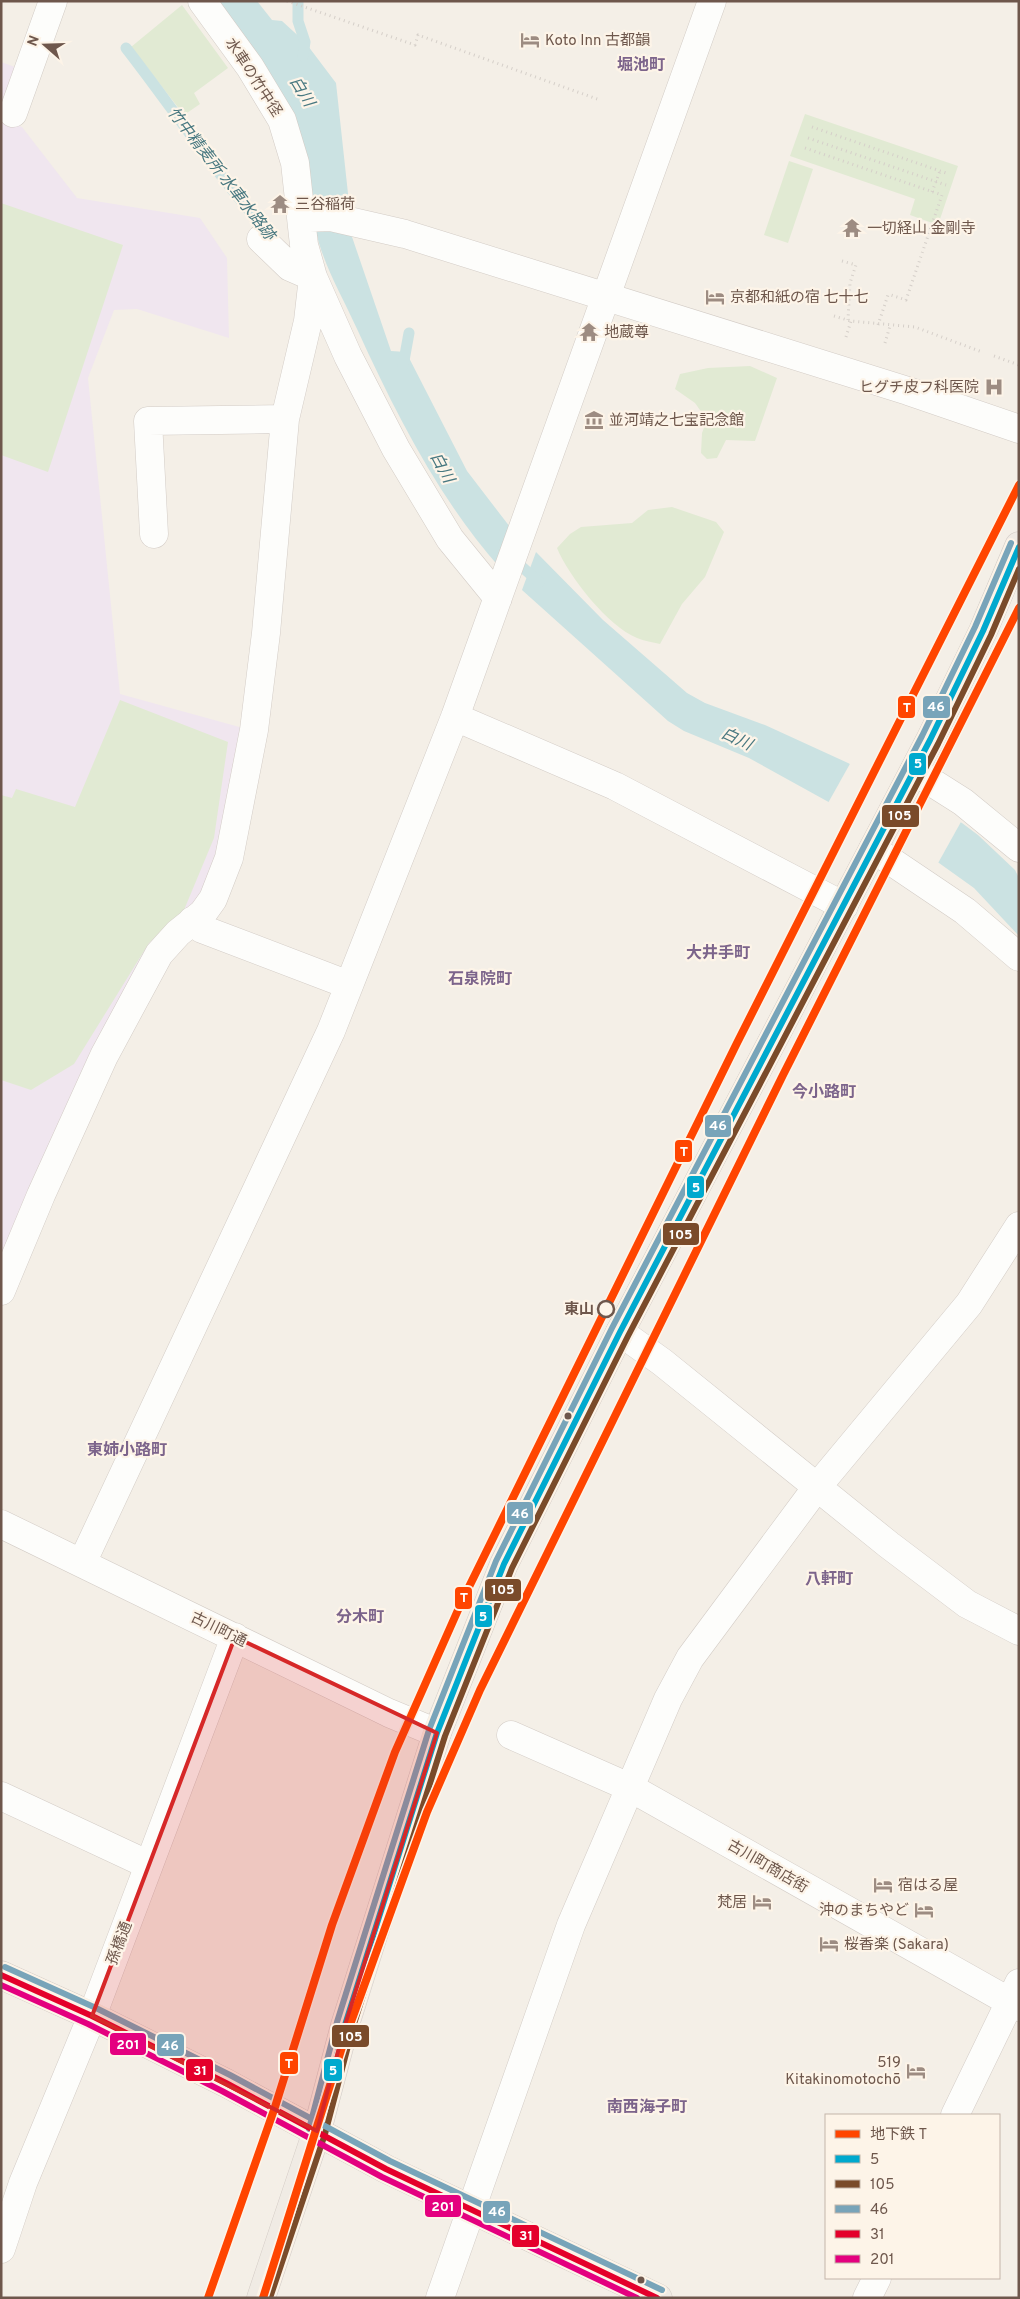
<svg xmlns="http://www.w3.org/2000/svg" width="1020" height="2299" font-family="Overpass,'Noto Sans JP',sans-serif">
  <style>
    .education { fill: #f0e6ef }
    .green { fill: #e1ead3 }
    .water { fill: #cbe2e2 }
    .pier { fill: #f4efe7 }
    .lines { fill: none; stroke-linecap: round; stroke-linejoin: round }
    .stream { stroke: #cbe2e2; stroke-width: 11 }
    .minor-casing { stroke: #d3ccc6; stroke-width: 29 }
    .major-casing { stroke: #d3cbc5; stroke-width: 29 }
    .path { stroke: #d5cfc9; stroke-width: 3; stroke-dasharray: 1 4; stroke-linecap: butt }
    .minor { stroke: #fdfdfb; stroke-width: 28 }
    .major { stroke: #f0ebe4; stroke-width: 28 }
    .bus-1-casing { stroke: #fdf4e8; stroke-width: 10 }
    .bus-2-casing { stroke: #fdf4e8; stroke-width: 10 }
    .bus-3-casing { stroke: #fdf4e8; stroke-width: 10 }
    .bus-4-casing { stroke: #fdf4e8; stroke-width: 10 }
    .bus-5-casing { stroke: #fdf4e8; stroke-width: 10 }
    .bus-1 { stroke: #00a9ce; stroke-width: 6 }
    .bus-2 { stroke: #7a4b2a; stroke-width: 6 }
    .bus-3 { stroke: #78a4b9; stroke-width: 6 }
    .bus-4 { stroke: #e4002b; stroke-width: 6 }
    .bus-5 { stroke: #e4007f; stroke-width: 6 }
    .metro-1-casing { stroke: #fdf4e8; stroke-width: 11 }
    .metro-1 { stroke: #ff4500; stroke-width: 8 }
    .marked { fill: #d62828; fill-opacity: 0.2; stroke: #d62828; stroke-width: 4; stroke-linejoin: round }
    .stop-dot { fill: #fdf4e8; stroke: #6e574c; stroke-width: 2.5 }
    .bus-dot { fill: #6e574c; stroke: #fdf4e8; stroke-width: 2 }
    .labels { text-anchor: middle; stroke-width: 4.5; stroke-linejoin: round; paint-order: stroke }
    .poi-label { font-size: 15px; fill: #6e574c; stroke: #fdf4e8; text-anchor: start }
    .street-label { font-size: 15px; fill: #6e574c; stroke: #fdf4e8 }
    .stop-label { font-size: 15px; font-weight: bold; fill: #6e574c; stroke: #fdf4e8; text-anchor: end }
    .neighbourhood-label { font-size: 16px; font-weight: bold; fill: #7c648b; stroke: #fdf4e8 }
    .water-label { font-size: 16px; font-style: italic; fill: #487880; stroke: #fdf4e8 }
    .line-badge { stroke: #fdf4e8; stroke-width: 2 }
    .badge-label { font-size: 14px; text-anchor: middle; font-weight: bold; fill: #fff }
  </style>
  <rect width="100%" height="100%" fill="#f4efe7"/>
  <path class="education" d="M1 62 18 68 1 113Z
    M1 118 22 127 77 198 200 218 227 258 229 338 137 309 114 310 88 378 120 694 243 728 211 888 92 1050 1 1254Z"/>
  <path class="green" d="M182 5 228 68 194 93 200 104 184 115 131 47Z
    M805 114 958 166 938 225 910 215 915 199 790 156Z
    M789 161 813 169 788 243 764 235Z
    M1 203 123 245 48 472 1 455Z
    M750 366 777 378 755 441 726 440 717 458 707 459 701 453 702 433 707 420 695 403 675 389 680 374 708 368Z
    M672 507 716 522 724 532 705 577 682 604 660 644C653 642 644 641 637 638 608 626 569 577 557 548L570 534 581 527 632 523 648 510Z
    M120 700 228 742 214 838 184 910 149 943 74 1064 31 1090 1 1080V795L12 798 16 789 75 807Z"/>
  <path class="water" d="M213 1H257L272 20 282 21 305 42 336 83 350 212V231L391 351 406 352 467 471 513 531 500 568C439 499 396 414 358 331 337 285 317 256 311 204Z
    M536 552 603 620 687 693 705 703 765 725 848 763 962 823 978 835 1015 870 1019 878V936L974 888 939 863 749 758 684 731 668 721 522 590Z"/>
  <path class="pier" d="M851 762 962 820 937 865 828 803Z"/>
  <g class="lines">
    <path class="stream" d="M298 1V21L305 42 303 56
      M126 48C175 111 218 177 271 236
      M403 366 409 333
      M512 558 539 582"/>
    <g class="minor-casing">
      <path id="minor" d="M202 1 250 67 282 120 295 163 304 245 313 277 348 356 396 449 450 539 498 598
        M13 113 53 1
        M302 218 331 217 405 234 908 391 1019 429
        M261 239 290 267 313 277
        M154 534 148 421 285 419
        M455 717 615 786 844 906
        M914 771 963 802 1019 848
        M873 849 965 911 1019 957
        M192 921 202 929 349 985
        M1 1291 41 1195 104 1056 159 954 178 933 203 913 213 899 229 858 254 730 266 633 285 419 308 321 313 277
        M620 1332 662 1362 889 1545 967 1604 1019 1631
        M1 1524 389 1713 437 1733
        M82 1563 331 1031 455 717 712 1
        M511 1735 629 1787 1019 2007
        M1 1796 149 1865
        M955 2115 1019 1983
        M1 2249 23 2183 92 2016 235 1637
        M440 2298 571 1925 668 1699 690 1658 817 1487 969 1304 1019 1226
        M867 2298 877 2278"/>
    </g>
    <g class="major-casing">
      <path id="major" d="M1 1975 92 2016 226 2083 386 2169 658 2298
        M261 2298 317 2131 345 2025 437 1733 504 1564 620 1332 930 740 983 631 1019 546"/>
    </g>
    <path class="path" d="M287 1 415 45 418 35 600 100
      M812 127 949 174
      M808 138 946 185
      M805 148 942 195 906 300 888 294
      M932 192 940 171
      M842 261 856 265 850 283 848 320
      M834 316 851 321 915 327 982 352
      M878 325 889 292
      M846 337 851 321
      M885 343 890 326
      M994 356 1019 365"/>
    <use href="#minor" class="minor"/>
    <use href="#major" class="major"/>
    <g class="bus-1-casing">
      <path id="bus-1" d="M261 2298 317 2131 345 2025 437 1733 504 1564 620 1332 930 740 983 631 1019 547"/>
    </g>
    <g class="bus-2-casing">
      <path id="bus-2" d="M270 2298 325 2134 353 2027 445 1736 512 1568 628 1336 938 744 991 635 1019 569"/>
    </g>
    <g class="bus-3-casing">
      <path id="bus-3" d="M5 1967 96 2008 230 2075 390 2161 662 2290
        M309 2129 337 2022 429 1730 496 1561 612 1328 922 736 975 627 1011 543"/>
    </g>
    <g class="bus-4-casing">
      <path id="bus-4" d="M1 1975 92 2016 226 2083 386 2169 657 2298"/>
    </g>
    <g class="bus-5-casing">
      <path id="bus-5" d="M1 1985 88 2024 222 2091 382 2177 637 2298"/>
    </g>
    <use href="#bus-1" class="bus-1"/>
    <use href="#bus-2" class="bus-2"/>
    <use href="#bus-3" class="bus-3"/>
    <use href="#bus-4" class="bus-4"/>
    <use href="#bus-5" class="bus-5"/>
    <g class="metro-1-casing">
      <path id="metro-1" d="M208 2298 275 2107 332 1925 395 1752 462 1601 737 1043 1019 485
        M263 2298 343 2044 427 1812 480 1690 783 1075 1019 608"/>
    </g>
    <use href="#metro-1" class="metro-1"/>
  </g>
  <path class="marked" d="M235 1637 437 1733 345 2025 317 2131 92 2016Z"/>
  <defs>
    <g id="hotel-bare" transform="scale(1.5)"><path d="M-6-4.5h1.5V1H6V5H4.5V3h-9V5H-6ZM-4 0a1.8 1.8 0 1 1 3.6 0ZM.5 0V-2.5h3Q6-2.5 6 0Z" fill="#9d8c82" stroke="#fdf4e8" stroke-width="2.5" paint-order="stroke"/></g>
    <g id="temple-bare" transform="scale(1.5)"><path d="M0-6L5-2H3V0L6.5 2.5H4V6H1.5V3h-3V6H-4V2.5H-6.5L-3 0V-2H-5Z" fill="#9d8c82" stroke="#fdf4e8" stroke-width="2.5" paint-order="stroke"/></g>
    <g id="hospital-bare" transform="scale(1.5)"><path d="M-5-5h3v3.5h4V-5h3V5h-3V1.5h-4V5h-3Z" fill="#9d8c82" stroke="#fdf4e8" stroke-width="2.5" paint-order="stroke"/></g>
    <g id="museum-bare" transform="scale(1.5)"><path d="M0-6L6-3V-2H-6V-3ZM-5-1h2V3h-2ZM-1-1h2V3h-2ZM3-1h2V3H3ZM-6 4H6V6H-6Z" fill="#9d8c82" stroke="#fdf4e8" stroke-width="2.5" paint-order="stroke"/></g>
  </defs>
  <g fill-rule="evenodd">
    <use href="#hotel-bare" x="530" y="40"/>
    <use href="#temple-bare" x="280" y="204"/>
    <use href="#temple-bare" x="852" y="228"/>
    <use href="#hotel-bare" x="715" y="297"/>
    <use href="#temple-bare" x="589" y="332"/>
    <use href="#hospital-bare" x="994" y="387"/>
    <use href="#museum-bare" x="594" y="420"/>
    <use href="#hotel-bare" x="883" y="1885"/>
    <use href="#hotel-bare" x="762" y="1902"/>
    <use href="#hotel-bare" x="924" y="1910"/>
    <use href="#hotel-bare" x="829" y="1944"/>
    <use href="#hotel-bare" x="916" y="2071"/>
  </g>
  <circle class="stop-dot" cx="606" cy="1309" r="8"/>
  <g class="bus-dot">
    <circle cx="568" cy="1416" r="4.5"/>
    <circle cx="641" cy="2280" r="4.5"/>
  </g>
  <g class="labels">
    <g class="poi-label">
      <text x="545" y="45">Koto Inn 古都韻</text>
      <text x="295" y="209">三谷稲荷</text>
      <text x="867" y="233">一切経山 金剛寺</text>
      <text x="730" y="302">京都和紙の宿 七十七</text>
      <text x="604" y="337">地蔵尊</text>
      <text x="979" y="392" text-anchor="end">ヒグチ皮フ科医院</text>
      <text x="609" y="425">並河靖之七宝記念館</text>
      <text x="898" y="1890">宿はる屋</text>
      <text x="747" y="1907" text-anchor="end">梵居</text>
      <text x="909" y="1915" text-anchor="end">沖のまちやど</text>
      <text x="844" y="1949">桜香楽 (Sakara)</text>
      <text x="901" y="2067" text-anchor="end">519<tspan x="901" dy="17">Kitakinomotochō</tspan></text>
    </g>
    <g class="street-label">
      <text transform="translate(254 77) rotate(57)" y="5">水車の竹中径</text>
      <text transform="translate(219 1629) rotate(26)" y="5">古川町通</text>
      <text transform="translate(768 1866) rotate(30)" y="5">古川町商店街</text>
      <text transform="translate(119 1943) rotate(-69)" y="5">孫橋通</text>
    </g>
    <g class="stop-label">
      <text x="594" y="1314">東山</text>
    </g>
    <g class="neighbourhood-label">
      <text x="641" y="70">堀池町</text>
      <text x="718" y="958">大井手町</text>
      <text x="480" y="984">石泉院町</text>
      <text x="824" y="1097">今小路町</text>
      <text x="127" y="1455">東姉小路町</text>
      <text x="829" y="1584">八軒町</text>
      <text x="360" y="1622">分木町</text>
      <text x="647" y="2112">南西海子町</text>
    </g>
    <g class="water-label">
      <text transform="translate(303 91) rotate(59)" y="6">白川</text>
      <text transform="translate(222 173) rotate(52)" y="6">竹中精麦所 水車水路跡</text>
      <text transform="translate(443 467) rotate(62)" y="6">白川</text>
      <text transform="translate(737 738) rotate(25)" y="6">白川</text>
    </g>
  </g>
  <g class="line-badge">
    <rect x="922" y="695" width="29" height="24" rx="5" fill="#78a4b9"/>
    <rect x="897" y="695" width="19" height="24" rx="5" fill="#ff4500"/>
    <rect x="908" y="752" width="19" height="24" rx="5" fill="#00a9ce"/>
    <rect x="881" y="804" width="39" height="24" rx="5" fill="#7a4b2a"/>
    <rect x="704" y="1114" width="28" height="24" rx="5" fill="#78a4b9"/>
    <rect x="674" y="1139" width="19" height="24" rx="5" fill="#ff4500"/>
    <rect x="686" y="1175" width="19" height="24" rx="5" fill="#00a9ce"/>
    <rect x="662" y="1222" width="38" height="24" rx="5" fill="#7a4b2a"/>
    <rect x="506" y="1501" width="28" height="24" rx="5" fill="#78a4b9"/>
    <rect x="484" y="1578" width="38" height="24" rx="5" fill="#7a4b2a"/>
    <rect x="454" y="1586" width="19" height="24" rx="5" fill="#ff4500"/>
    <rect x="474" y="1604" width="19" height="24" rx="5" fill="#00a9ce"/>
    <rect x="331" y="2024" width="39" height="24" rx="5" fill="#7a4b2a"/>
    <rect x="109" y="2032" width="38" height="24" rx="5" fill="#e4007f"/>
    <rect x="156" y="2033" width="29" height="24" rx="5" fill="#78a4b9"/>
    <rect x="279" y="2051" width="20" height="24" rx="5" fill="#ff4500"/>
    <rect x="185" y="2058" width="29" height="24" rx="5" fill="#e4002b"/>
    <rect x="323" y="2058" width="20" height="24" rx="5" fill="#00a9ce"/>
    <rect x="424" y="2194" width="38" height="24" rx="5" fill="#e4007f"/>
    <rect x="482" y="2200" width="29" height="24" rx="5" fill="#78a4b9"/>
    <rect x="511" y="2224" width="29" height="24" rx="5" fill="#e4002b"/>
  </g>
  <g class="badge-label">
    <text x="936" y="711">46</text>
    <text x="907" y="712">T</text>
    <text x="918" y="768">5</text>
    <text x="900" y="820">105</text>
    <text x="718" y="1130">46</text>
    <text x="684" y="1156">T</text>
    <text x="696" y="1192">5</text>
    <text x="681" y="1239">105</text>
    <text x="520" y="1518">46</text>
    <text x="503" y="1594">105</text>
    <text x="464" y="1602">T</text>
    <text x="483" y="1621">5</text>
    <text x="351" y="2041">105</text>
    <text x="128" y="2049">201</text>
    <text x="170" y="2050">46</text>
    <text x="289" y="2068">T</text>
    <text x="200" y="2075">31</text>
    <text x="333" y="2075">5</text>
    <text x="443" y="2211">201</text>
    <text x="497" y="2216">46</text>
    <text x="526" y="2240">31</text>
  </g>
  <rect width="1020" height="2299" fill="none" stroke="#6e574c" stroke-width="5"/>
  <rect x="825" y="2114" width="175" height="165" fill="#fdf4e8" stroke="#c4b5aa"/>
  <rect x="835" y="2130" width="25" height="8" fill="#ff4500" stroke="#c4b5aa"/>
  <text x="870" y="2139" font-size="15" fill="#6e574c">地下鉄 T</text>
  <rect x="835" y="2155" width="25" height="8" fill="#00a9ce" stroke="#c4b5aa"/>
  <text x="870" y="2164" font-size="15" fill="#6e574c">5</text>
  <rect x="835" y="2180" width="25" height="8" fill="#7a4b2a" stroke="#c4b5aa"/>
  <text x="870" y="2189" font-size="15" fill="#6e574c">105</text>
  <rect x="835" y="2205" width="25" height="8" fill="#78a4b9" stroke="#c4b5aa"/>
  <text x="870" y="2214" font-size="15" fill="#6e574c">46</text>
  <rect x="835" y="2230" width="25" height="8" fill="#e4002b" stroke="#c4b5aa"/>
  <text x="870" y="2239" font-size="15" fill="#6e574c">31</text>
  <rect x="835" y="2255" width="25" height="8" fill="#e4007f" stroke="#c4b5aa"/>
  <text x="870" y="2264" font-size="15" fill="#6e574c">201</text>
  <g transform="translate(45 45) rotate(290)" stroke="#fdf4e8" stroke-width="4" paint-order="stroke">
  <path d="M0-4L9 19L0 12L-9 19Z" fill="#6e574c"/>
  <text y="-8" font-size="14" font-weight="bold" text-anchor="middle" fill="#6e574c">N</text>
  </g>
</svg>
